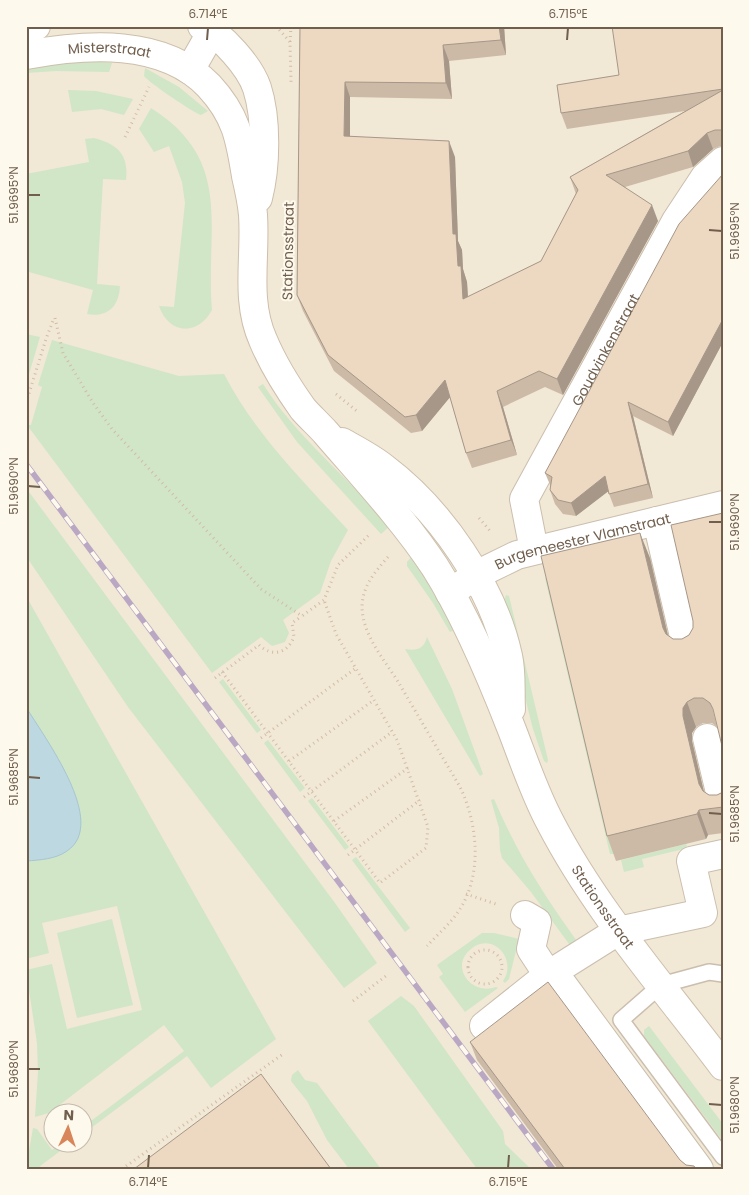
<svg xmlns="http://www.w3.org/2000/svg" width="749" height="1195" font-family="Poppins,sans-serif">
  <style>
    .residential { fill: #f1e8d6; fill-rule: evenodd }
    .green { fill: #d0e6c7 }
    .water { fill: #bed8e2; stroke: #a5c6d3 }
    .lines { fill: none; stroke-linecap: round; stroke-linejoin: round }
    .lane-casing { stroke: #cbbeae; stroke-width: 18 }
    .street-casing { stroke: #cbbeae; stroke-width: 30 }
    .secondary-casing { stroke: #cdbfac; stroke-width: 30 }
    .path { stroke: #d2bca5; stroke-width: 3; stroke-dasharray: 1 4; stroke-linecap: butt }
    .lane { stroke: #fff; stroke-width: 15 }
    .street { stroke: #fff; stroke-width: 28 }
    .secondary { stroke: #fff; stroke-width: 28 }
    .rail-casing { stroke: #b9a7c3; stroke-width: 5.5 }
    .rail { stroke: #fdf9ed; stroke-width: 4; stroke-dasharray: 11; stroke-linecap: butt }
    .wall { fill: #ccbaa7 }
    .shaded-wall { fill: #a69788 }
    .building { fill: #edd8c2; stroke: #a69788 }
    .ticks { fill: none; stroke: #715f4e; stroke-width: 2 }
    .labels { text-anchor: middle; stroke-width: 4; stroke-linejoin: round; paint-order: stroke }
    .street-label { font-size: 14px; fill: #715f4e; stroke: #fdf9ed }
    .neatline { fill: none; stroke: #715f4e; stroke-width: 2 }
    .ticks-label { font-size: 12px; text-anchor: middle; fill: #715f4e }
  </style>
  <rect width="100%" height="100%" fill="#faf5e7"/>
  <path class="residential" d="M26 26H723V1169H26ZM52 1112H82V1142H52Z"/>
  <path class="green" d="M93 61 112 63 109 72 56 71 26 73V64Z
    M145 68 179 87 208 111 201 115C194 113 148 82 144 76Z
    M68 90 96 91 133 99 124 115 101 109 72 112Z
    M151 108C235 161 205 228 212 310 198 336 169 335 159 306L174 307 185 203 182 182 169 146 154 152 139 129Z
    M94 138C117 144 129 154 126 180L103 179 97 284 120 286C119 306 108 318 87 314L93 290 29 272 26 269V174L89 162 85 139Z
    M26 334 40 337 26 384Z
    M52 340 179 376 224 374C255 434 303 481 348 530L331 561 320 593 283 620 289 633 285 642 272 646 261 637 212 673 27 425H31L42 387 38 385Z
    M263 384C297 438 349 478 390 526L381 534 297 442 258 387Z
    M26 488 335 903 377 963 344 988 128 707 26 556Z
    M412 556 442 603 455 630 450 632 433 603 407 566V562Z
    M619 561 614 854H610L545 578Z
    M506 595 509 596 548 760 547 763 544 761 533 729 502 606Z
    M26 596 276 1039 211 1088 187 1056 83 1134V1127L184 1051 164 1025 49 1113 35 1117 38 1072 37 1043 26 970 52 964 67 1029 142 1010 117 906 42 923 49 953 26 959Z
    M427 637 452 689 483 774 480 776 405 649C417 651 424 649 427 637Z
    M223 679 261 730 257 733 219 682Z
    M268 740 305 788 300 792 264 743Z
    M312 798 349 847 345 850 308 801Z
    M494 799C518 855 543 894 579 944L572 948 531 892 502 858 500 850 499 828 491 800Z
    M686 844 688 848 642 859 644 867 624 872 621 860Z
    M356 857 410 928 405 932 352 860Z
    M112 919 133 1005 77 1018 57 933Z
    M482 933H494L519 939 509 979 505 983 503 981C518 960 493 931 471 949 449 966 471 996 496 987L498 988 465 1012 439 977 443 974 437 965Z
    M401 996 414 1006 503 1131 505 1144 531 1169H477L368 1021Z
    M649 1026 723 1124V1141L644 1036V1030Z
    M298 1070 305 1080 317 1083 381 1169H349L327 1140 307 1101 291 1081 292 1075Z
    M33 1128 37 1129 52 1150 62 1143H71L40 1166 42 1169H26Z"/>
  <path class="water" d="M26 707C44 737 109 823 67 851 56 859 40 860 26 861Z"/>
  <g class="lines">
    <g class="lane-casing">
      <path id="lane" d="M723 974 709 972 661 985 621 1020 723 1157"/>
    </g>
    <g class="street-casing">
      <g id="street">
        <path d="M190 70 215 26"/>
        <path d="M657 521 687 649"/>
        <path id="s1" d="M534 550 524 499 676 221 705 177 723 161"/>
        <path id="s2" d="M450 593 476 575 517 555 723 505"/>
        <path d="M707 738 723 805"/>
        <path d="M525 915 537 922 531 949 548 975 563 985 699 1169"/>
        <path d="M484 1026 548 975 618 931 703 913 691 861 723 854"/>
      </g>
    </g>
    <g class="secondary-casing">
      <g id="secondary">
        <path d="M202 26C222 35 250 67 257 88 267 119 266 167 258 198"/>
        <path d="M26 31 36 26"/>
        <path id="s3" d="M26 55C86 44 163 38 209 86 236 115 240 138 246 176 249 189 252 202 253 215 256 257 245 300 263 340 273 364 288 388 303 409 310 417 319 425 326 433 363 476 404 520 435 567 466 616 491 676 512 730 524 761 534 792 550 822 596 911 663 986 723 1066"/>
        <path d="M342 442C356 450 372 458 384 468 441 511 493 587 508 656 512 673 510 692 511 709"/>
      </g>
    </g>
    <path class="path" d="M276 26 290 42 291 82
      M290 42 291 26
      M125 137 149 87
      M288 232 289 209
      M287 274V292
      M55 318 63 353 93 403 112 429 261 589 302 616 324 600 338 565 370 534
      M336 394 358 412
      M26 403 46 339 54 318
      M479 518 491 532
      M388 557C375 572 363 585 362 606 362 636 386 661 400 685 420 719 440 753 460 787 478 824 483 876 458 912 450 924 437 935 427 946
      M222 672 380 883 426 848 428 827 397 740 336 634 324 600
      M215 678 259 645C272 657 287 654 294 637L292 623 302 616
      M261 738 356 668
      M289 761 374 700
      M304 797 392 732
      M334 821 408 768
      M348 855 420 800
      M466 894 496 904
      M468 967a17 17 0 1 1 34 0a17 17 0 1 1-34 0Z
      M353 1001 386 976
      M122 1169 283 1054"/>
    <use href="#lane" class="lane"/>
    <use href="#street" class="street"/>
    <use href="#secondary" class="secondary"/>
    <g class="rail-casing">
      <path id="rail" d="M26 464 553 1169"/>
    </g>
    <use href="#rail" class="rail"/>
  </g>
  <path class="wall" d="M300 26H504L506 55 449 61 452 99 350 97V136L455 157 458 241 462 250 463 269 467 282 468 297 541 261 576 194 570 177 685 111 567 129 561 113 619 75 723 26V146H720L713 149 693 167 625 187 658 221 563 395 545 387 503 407 517 455 472 468 466 453 450 397 422 431 411 433 334 371 303 311 297 295Z
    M723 174V342L673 436 633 416 653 498 614 507 608 491 576 516 563 514 555 504 550 490 551 487 545 473Z
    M650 558 668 635 673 639H682L689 635 693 628 717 727 712 723H703L696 727 692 733V741L704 792 709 795H717L723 792V833L708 835 706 839 616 861 607 836Z
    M470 1042 680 1160 686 1165 696 1169H558L477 1060Z"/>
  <path class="shaded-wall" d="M499 26H504L506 55 501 40Z
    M443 45 449 61 452 99 446 83Z
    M345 82 350 97V152L344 136Z
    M707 133 713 149 693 167 688 151Z
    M449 141 455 157 458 241 462 250 463 269 467 282 469 315 463 299 453 234Z
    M652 205 658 221 563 395 557 379Z
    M723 319V342L673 436 668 422Z
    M445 380 451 396 422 431 416 415Z
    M497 391 503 407 517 455 511 440Z
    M628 402 633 416 653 498 648 484Z
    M605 476 610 490 576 516 571 503Z
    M640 533 650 558 672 653 663 628Z
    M687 702 696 727 692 733V741L708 809 699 784 683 716V708Z
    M699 810 708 835 706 839 697 814Z"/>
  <path class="building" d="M300 26H499L501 40 443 45 446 83 345 82 344 136 449 141 453 234H456L458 266H461L463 299 541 261 578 190 570 177 723 90V128L722 130H715L707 133 688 151 606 175 652 205 557 379 539 371 497 391 511 440 466 453 445 380 416 415 405 417 328 355 297 295Z
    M612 26H723V89L561 113 557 85 619 75Z
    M723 174V319L668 422 628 402 648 484 609 494 605 476 571 503 558 500 550 490 552 477 545 473 679 224Z
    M723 513V750L713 709 710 703 703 698H694L687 702 683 708V716L699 784 703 791 709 795H717L723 792V807L699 810 697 814 607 836 541 556 640 533 663 628 666 634 673 639H682L689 635 693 628V621L671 525Z
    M548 982 680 1160 686 1165 694 1166 696 1169H565L470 1042Z
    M261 1074 331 1169H134Z"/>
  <path class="ticks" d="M207 40 208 28M567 40 568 28M28 195H40M709 230 722 231M28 486 40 487M709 522H722M28 777 40 778M709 813 722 814M28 1069H40M709 1104 722 1105M148 1168 149 1155M508 1168 509 1155"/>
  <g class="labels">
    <g class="street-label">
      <text dy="5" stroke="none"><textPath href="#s3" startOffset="84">Misterstraat</textPath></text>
      <text transform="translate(288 251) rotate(-89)" y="5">Stationsstraat</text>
      <text dy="5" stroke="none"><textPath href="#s1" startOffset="222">Goudvinkenstraat</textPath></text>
      <text dy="5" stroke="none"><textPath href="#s2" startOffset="144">Burgemeester Vlamstraat</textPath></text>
      <text dy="5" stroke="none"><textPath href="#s3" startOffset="1125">Stationsstraat</textPath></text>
    </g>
  </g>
  <rect width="749" height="1195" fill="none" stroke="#fdf9ed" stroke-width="55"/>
  <g transform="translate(68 1128) rotate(3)"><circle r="24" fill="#fdf9ed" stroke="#c5bbad"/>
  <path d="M0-4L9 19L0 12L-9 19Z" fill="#d88559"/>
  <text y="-8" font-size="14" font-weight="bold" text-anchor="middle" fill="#715f4e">N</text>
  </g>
  <rect x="28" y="28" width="694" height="1140" class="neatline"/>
  <g class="ticks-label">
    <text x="208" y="18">6.714°E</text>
    <text x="568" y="18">6.715°E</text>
    <text transform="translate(14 195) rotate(-90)" y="4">51.9695°N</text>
    <text transform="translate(735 231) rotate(-90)" y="4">51.9695°N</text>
    <text transform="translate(14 486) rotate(-90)" y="4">51.9690°N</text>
    <text transform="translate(735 522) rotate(-90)" y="4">51.9690°N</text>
    <text transform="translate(14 777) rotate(-90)" y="4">51.9685°N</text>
    <text transform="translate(735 814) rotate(-90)" y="4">51.9685°N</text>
    <text transform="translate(14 1069) rotate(-90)" y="4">51.9680°N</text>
    <text transform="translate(735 1105) rotate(-90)" y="4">51.9680°N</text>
    <text x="148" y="1186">6.714°E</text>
    <text x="508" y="1186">6.715°E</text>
  </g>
</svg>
